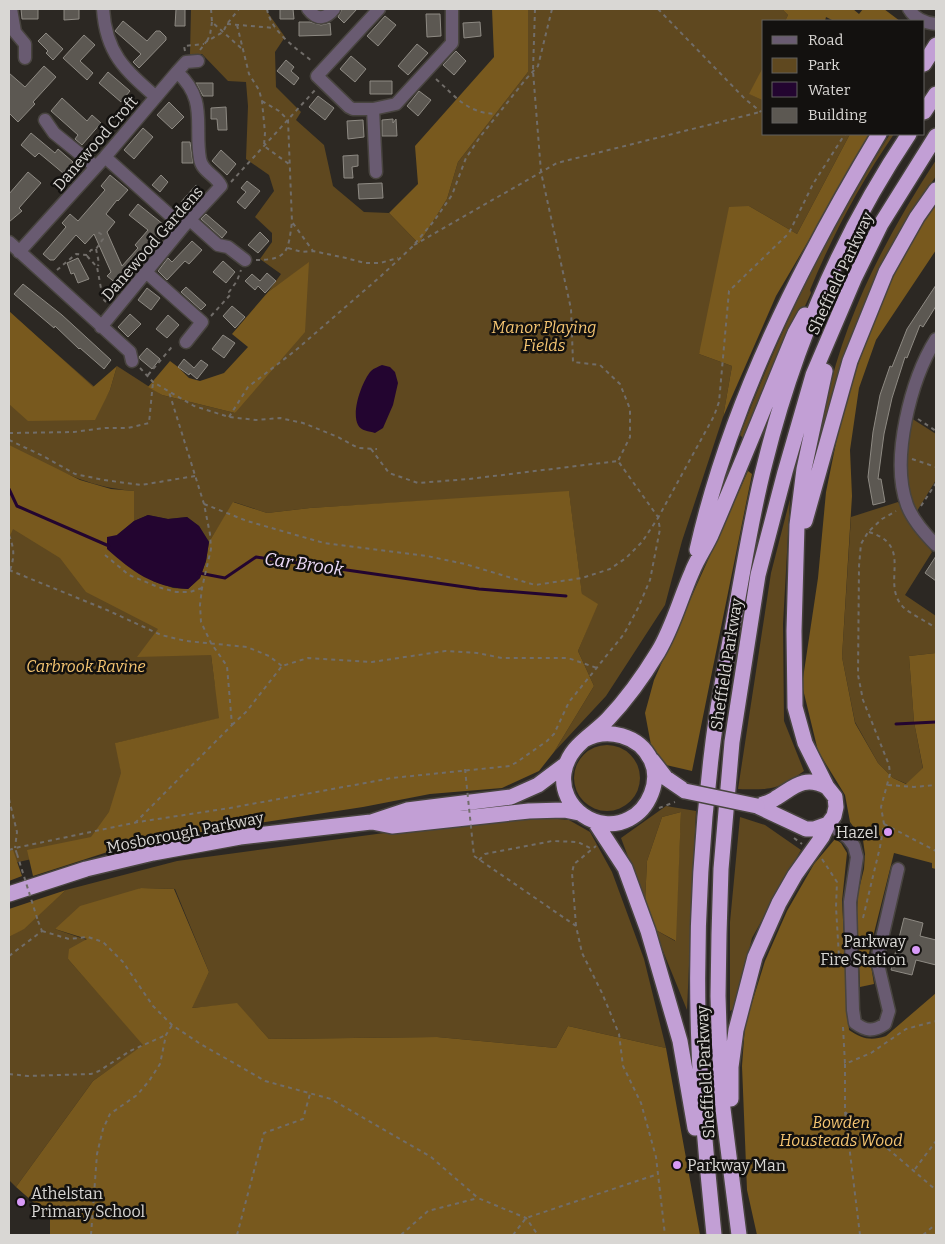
<svg xmlns="http://www.w3.org/2000/svg" width="945" height="1244" font-family="Bitter,serif">
  <style>
    .green { fill: #5f481f }
    .forest { fill: #78591e }
    .water { fill: #230530 }
    .lines { fill: none; stroke-linecap: round; stroke-linejoin: round }
    .stream { stroke: #230530; stroke-width: 3 }
    .building { fill: #5c5852; stroke: #8e8a83 }
    .minor-casing { stroke: #48443f; stroke-width: 15 }
    .highway-casing { stroke: #48443f; stroke-width: 18 }
    .path { stroke: #716d69; stroke-width: 2; stroke-dasharray: 4 4; stroke-linecap: butt }
    .minor { stroke: #695b71; stroke-width: 12 }
    .highway { stroke: #c29fd5; stroke-width: 15 }
    .highway-bridge-casing { stroke: #48443f; stroke-width: 18; stroke-linecap: butt }
    .path-bridge { stroke: #716d69; stroke-width: 2; stroke-dasharray: 4 4; stroke-linecap: butt }
    .highway-bridge { stroke: #c29fd5; stroke-width: 15 }
    .poi-dot { fill: #d89af8; stroke: #13110f; stroke-width: 2 }
    .labels { text-anchor: middle; stroke-width: 5; stroke-linejoin: round; paint-order: stroke }
    .street-label { font-size: 16px; fill: #d9d7d4; stroke: #13110f }
    .park-label { font-size: 16px; font-style: italic; fill: #f5c572; stroke: #13110f }
    .poi-label { font-size: 16px; fill: #d9d7d4; stroke: #13110f; text-anchor: end }
    .water-label { font-size: 18px; font-style: italic; fill: #eddaf8; stroke: #13110f }
  </style>
  <rect width="100%" height="100%" fill="#2c2823"/>
  <path class="green" d="M191 9H268V13L285 37 275 52 276 87 301 112 296 120 324 145 333 186 364 212 389 213 419 244 447 199 458 162 528 72V9H782L788 15 785 21H764V65L750 94 764 101V134H850L797 234 749 206 699 354 732 366 723 417 682 541 665 605 606 696 554 752 594 686 578 651 597 604 582 595 569 492 310 508 267 513 234 502 209 542 199 526 187 517 168 519 148 515 134 521V491C102 488 81 481 52 467L211 655 215 685 225 717 116 743 122 777 106 843 9 864V312L106 397 110 390 117 366 162 395 235 413 309 263 268 292 281 274 260 259 272 242V233L255 217 274 191 269 175 246 159 248 106 246 82 228 81 202 54H190Z
    M890 134H894C861 182 832 236 810 290L811 293 744 439 740 435C774 346 813 262 860 180H861Z
    M936 160V176L903 226 872 288 822 440H819C817 429 823 414 826 403 845 315 887 235 936 160Z
    M911 418 936 434V480L917 511 905 483 906 450Z
    M790 499 783 624 784 721 804 771C778 790 770 790 738 789L771 573Z
    M898 502 932 552 905 595 936 616V653L909 656 914 722 923 769 907 784 893 778 878 763 855 722 842 657 851 517Z
    M574 778a33 33 0 1 1 66 0a33 33 0 1 1-66 0Z
    M666 806 696 811 687 1010 654 929 675 941 681 812 662 817 647 861 645 902 621 838Z
    M525 816 569 820 590 832 612 872 644 959 666 1048 568 1026 556 1048 437 1037 269 1039 237 1004 191 1008 209 972 175 889 141 888 55 929 87 940 68 959 144 1045 93 1081 16 1187 9 1180V937L24 928 66 890 177 861 451 824Z
    M740 817 765 825 801 850 752 938 735 1008 730 1011V922Z"/>
  <path class="forest" d="M492 9H528V72L458 162 447 199 419 244 389 213 418 184 415 146 494 57Z
    M782 9H853L859 14 863 9H884L900 21H834L826 17 825 21H785L788 15Z
    M764 65V101L749 94Z
    M850 134H871L776 296 723 417 732 366 699 354 729 207 749 206 797 234Z
    M936 203V250L876 340 859 388 850 450 852 496 842 657 855 723 878 763 893 778 906 784 923 768 914 722 909 656 936 653V869L932 868V863L894 853 869 953 874 984 860 987 857 912 858 893 864 869 865 854 863 840 850 822 845 795 818 751 802 685 818 578 826 492 838 433 851 383 874 322 899 263 920 227Z
    M309 262 305 332 235 413 162 395 148 387 170 361 178 367 189 378 200 381 224 373 248 347 232 334 268 292Z
    M9 311 93 387 117 366 110 390 95 420 28 421 9 404Z
    M9 445 80 480 111 489 134 491V521L117 535 153 581 173 588 188 589 200 578 206 561 209 542 233 502 267 513 310 508 569 491 582 594 598 604 578 651 594 686 554 752 539 771 502 788 430 794 363 807 201 832 123 847 33 876 27 850 91 837 109 812 121 773 115 743 219 718 211 655 137 657 158 629 86 592 60 558 13 529 9 538Z
    M748 471 752 474 692 771 666 765 651 745 645 713 654 680Z
    M681 812 676 941 654 929 645 902 647 861 662 817Z
    M835 839 841 843 847 853 842 901 849 1030C862 1039 871 1041 886 1036L936 993V1235H757L747 1190 742 1066 745 1025 765 961 787 911 814 864Z
    M13 850 22 876 9 881V851Z
    M141 888 174 889 209 972 192 1008 237 1003 269 1039 437 1037 556 1048 568 1026 666 1048 700 1235H50V1217L16 1187 93 1081 143 1045 68 959 69 949 87 939 55 929 80 906Z
    M66 890 24 929 9 937V909Z"/>
  <path class="water" d="M382 365 390 367 395 372 398 383 393 405 383 428 375 433C369 431 361 431 358 425 351 412 362 381 371 371 374 368 378 367 382 365Z
    M148 515 168 519 187 517 199 526 209 542 206 561 200 578 188 589C153 587 133 572 107 549V537L117 535 134 521Z"/>
  <g class="lines">
    <path class="stream" d="M9 489 17 506 109 546
      M199 573 225 578 256 557 479 589 566 596
      M896 724 936 722"/>
  </g>
  <path class="building" d="M21 9H38V19H22Z
    M64 9H79V19L64 20Z
    M176 9H185V26H175Z
    M280 9H293L294 19H280Z
    M342 9H357L344 23 338 17Z
    M426 14H440L441 36 427 37Z
    M385 16 396 25 378 46 367 36Z
    M123 21 147 41 156 31H160L166 37V40L139 68 133 62 141 54 115 31Z
    M299 22H310L321 25 330 23 331 35 299 36Z
    M480 22 481 36 464 38 463 23Z
    M46 33 63 49 53 60 46 53 48 51 38 41Z
    M84 35 95 45 80 61 93 73 87 80 63 58Z
    M417 44 428 53 408 75 398 66Z
    M456 51 466 61 454 75 443 65Z
    M351 56 366 69 355 82 340 69Z
    M286 60 294 67 291 71 299 78 294 85 277 71Z
    M44 66 56 77 33 102 35 104 18 122 9 113V73L25 87Z
    M108 72 130 91 121 102 99 83Z
    M370 81H392V94H370Z
    M196 83H213V96H203Z
    M419 91 431 100 418 116 407 106Z
    M318 96 334 108 325 120 309 107Z
    M62 98 87 121 92 115 101 123 82 145 75 139 78 135 51 111Z
    M169 102 184 117 172 129 157 115Z
    M226 107 227 130H218L217 119H211V108Z
    M393 119V123L396 119 397 136H382V120Z
    M363 120 364 137 348 139 347 121Z
    M143 128 153 137 134 159 124 150Z
    M31 133 55 153 58 149 73 162 63 173 39 153 35 157 21 145Z
    M182 142H190L193 163H182Z
    M221 150 236 164 227 175 212 161Z
    M358 155V166L352 167 353 178H344L343 156Z
    M28 172 41 183 19 208 22 211 9 222V194Z
    M110 175 128 190 118 201 117 200 106 214 115 222 107 232 122 266 138 248 135 245 148 230 129 215 138 204 169 229 133 269 132 268 117 284 107 276 111 272 94 234 85 244 76 235 54 260H50L43 254 66 227 62 223 70 214 78 221 105 190 101 186Z
    M161 175 168 182 160 192 152 185Z
    M247 181 260 191 245 209 237 202 246 192 241 188Z
    M382 183 383 198 359 199 358 184Z
    M196 185 204 192 189 209 181 202Z
    M206 214 227 232 222 238 201 219Z
    M260 232 269 241 258 253 248 245Z
    M192 241 202 250 189 264 185 261 167 280 158 271 168 258 172 262Z
    M78 258 89 279 78 283 74 273 71 274 67 263Z
    M223 261 235 272 226 283 213 272Z
    M267 273 276 281 265 293 258 286 255 290 245 281 252 274 260 281Z
    M23 284 62 315 111 360 104 369 80 348 79 349 55 326 54 328 14 294Z
    M936 285V306L923 327 920 325 907 358 905 357 892 398 884 434 878 479H881L885 502 873 505 868 477 873 432 880 395 890 366 892 367 907 329Z
    M186 287 206 305 201 310 181 292Z
    M147 288 160 298 151 310 138 300Z
    M232 306 245 317 235 328 223 316Z
    M130 314 141 324 128 337 118 327Z
    M168 315 179 325 167 338 156 329Z
    M223 335 235 343 224 358 212 349Z
    M147 348 160 359 152 369 140 359 139 357Z
    M184 359 194 368 201 360 208 365 197 379 190 373 189 375 178 367Z
    M936 556V581L925 573Z
    M904 918 923 923 920 936 936 940V965L916 960 912 975 891 970Z"/>
  <g class="lines">
    <g class="minor-casing">
      <path id="minor" d="M11 9 15 32 25 44V58
        M103 9C106 53 124 69 156 97
        M308 9C317 21 326 19 334 9
        M379 9 317 76 349 107 353 109H373L396 104 452 43V9
        M909 9C915 19 925 23 936 24
        M373 109 376 172
        M45 120 54 133 96 167
        M105 157 183 227
        M190 220 218 245 228 247 245 260
        M9 242 130 352 132 361
        M19 252 105 157 177 72 186 62 198 61
        M147 273 202 322 186 342
        M101 327 183 227 221 186C216 175 202 172 200 159 194 125 208 100 177 72
        M936 339C911 379 890 459 907 505 913 521 925 534 936 545
        M829 823 848 838 854 846 857 857 850 902 853 1010 855 1023C866 1031 873 1032 885 1024L889 1011 877 960 898 869"/>
    </g>
    <g class="highway-casing">
      <path id="highway" d="M924 64 936 45
        M924 112 936 94
        M805 521 850 361 886 272 917 217 936 190
        M697 550C730 403 802 262 879 134
        M584 740C607 727 639 735 651 760 661 781 649 809 629 819 598 835 559 808 564 773 568 746 592 736 608 719 627 699 644 675 658 652 673 627 680 599 692 572 697 559 705 548 711 535 740 468 767 400 795 333L805 315
        M652 760 666 778 685 791
        M757 806C763 804 771 802 776 798 794 787 804 775 827 787
        M757 806 806 829H814L828 824
        M372 822 392 826 529 811 564 810 579 813
        M595 822 625 868 648 931 680 1041 695 1128
        M9 894 86 869 153 853 240 837 371 822 407 810 511 797 538 785 566 764
        M731 1099V1067L736 1030 755 957 779 903 795 875 822 837 828 824 834 816 836 807 835 797 827 787 805 743 795 707 794 631 797 525 804 469 825 371
        M714 1235C708 1173 701 1110 699 1047 695 948 700 848 712 750 718 697 730 644 739 592 747 548 754 505 765 463 794 346 842 234 909 134
        M739 1235 721 1093 718 996 719 934 721 869 732 742 758 575 785 472 813 375 854 279 881 224 936 136"/>
    </g>
    <path class="path" d="M211 9 212 22 241 48
      M267 9C271 32 296 48 313 62
      M535 9 533 71 541 172 571 309 573 362 600 365 620 384 630 409V437L618 461
      M658 9 745 99 761 112
      M227 24 275 28
      M237 25 249 74 259 90 262 101 265 133 264 146 289 164
      M207 41 210 35 212 22
      M200 50 206 42 223 32 227 24 239 9
      M185 51 184 46 204 44
      M436 79C456 97 467 113 496 114
      M262 101 279 111 288 120 292 222 313 251
      M231 182 316 89
      M414 245 557 163 764 111
      M288 248 302 252 313 251 346 258 365 263H380L398 258
      M96 249 99 263 98 266
      M87 256 97 267 103 299 106 302
      M256 260C289 260 288 250 292 222
      M57 270 76 254 87 255 91 250 96 249 103 239 101 234 96 231
      M211 316 231 294 229 292 237 281 241 270
      M140 368 153 382 194 406 229 417 256 420 280 418 303 423 338 437 358 448 377 449
      M148 375 171 348 175 346
      M229 417 248 387 296 350 381 276 412 247 434 221 452 195 466 158 480 137 526 79 538 66 552 9
      M918 419 936 431
      M9 433 74 432 105 428H128L149 423 153 382
      M9 440 43 456 75 474 104 480 141 485 195 476
      M371 449 389 473 418 483 469 479 618 461 658 517
      M912 459 936 467
      M204 504 247 521 324 543 427 556 465 564 535 585 582 578 610 569 626 558 642 542 658 518
      M921 506 936 483
      M869 532C915 546 880 582 903 607 911 614 927 622 936 628
      M9 535C14 548 15 556 10 570
      M105 555 129 575 158 587 176 592H190L202 588
      M9 570 107 610 161 635 186 641 247 647 269 656 282 666
      M232 725 246 712 282 666 308 658 372 662 445 651 477 653 502 658H568L597 668
      M888 785 914 787 936 785
      M9 799 17 832 15 848
      M659 808 675 802
      M135 823 232 725 227 666 211 643 201 622 200 605 202 588 211 549 210 534 204 504 169 392
      M884 824 936 851
      M794 838 802 844
      M9 850 15 848
      M17 854 15 848 138 822 230 808 392 778 510 766 517 762 547 741 554 734 569 702 624 634 638 608 650 580 660 529 658 518 714 416 719 402 729 291 789 233 813 184 845 134
      M474 856 576 926 582 953 602 993 619 1034 623 1066 641 1103 656 1157 665 1235
      M822 859 837 882 836 907 839 957
      M479 860 485 854 552 841 578 842 592 849
      M863 918 880 847 884 824 881 807 890 774 889 765 863 700 858 675 859 566 861 544 868 532 882 519 896 511
      M38 921 42 931
      M576 926 572 873 574 864 596 846
      M42 931 69 939 88 937 103 942 123 962 153 1006 172 1025 199 1043 265 1081 331 1099 431 1157 478 1198 526 1218 538 1235
      M9 956 42 931
      M843 1027 845 1064
      M9 1074 28 1076 91 1074 99 1071 130 1051 166 1035
      M845 1112 936 1190
      M915 1169 936 1141
      M91 1235 97 1154 103 1129 110 1114 137 1095 149 1081 160 1064 166 1035 172 1025
      M237 1235 264 1133 303 1119 310 1094
      M401 1235 428 1211 478 1198
      M513 1235 526 1218 658 1174
      M860 1235 845 1112V1064L871 1053 906 1029 936 1021
      M923 1235 936 1224"/>
    <use href="#minor" class="minor"/>
    <use href="#highway" class="highway"/>
    <g class="highway-bridge-casing">
      <path id="highway-bridge" d="M685 791 757 806"/>
    </g>
    <path class="path-bridge" d="M465 769 474 856
      M17 854 38 921"/>
    <use href="#highway-bridge" class="highway-bridge"/>
  </g>
  <g class="poi-dot">
    <circle cx="888" cy="832" r="5"/>
    <circle cx="916" cy="950" r="5"/>
    <circle cx="677" cy="1165" r="5"/>
    <circle cx="21" cy="1202" r="5"/>
  </g>
  <g class="labels">
    <g class="street-label">
      <text transform="translate(95 143) rotate(-49)" y="6">Danewood Croft</text>
      <text transform="translate(152 243) rotate(-49)" y="6">Danewood Gardens</text>
      <text transform="translate(840 273) rotate(-65)" y="6">Sheffield Parkway</text>
      <text transform="translate(726 664) rotate(-81)" y="6">Sheffield Parkway</text>
      <text transform="translate(185 832) rotate(-11)" y="6">Mosborough Parkway</text>
      <text transform="translate(705 1072) rotate(-93)" y="6">Sheffield Parkway</text>
    </g>
    <g class="park-label">
      <text x="544" y="333">Manor Playing<tspan x="544" dy="18">Fields</tspan></text>
      <text x="86" y="672">Carbrook Ravine</text>
      <text x="841" y="1128">Bowden<tspan x="841" dy="18">Housteads Wood</tspan></text>
    </g>
    <g class="poi-label">
      <text x="878" y="838">Hazel</text>
      <text x="906" y="947">Parkway<tspan x="906" dy="18">Fire Station</tspan></text>
      <text x="687" y="1171" text-anchor="start">Parkway Man</text>
      <text x="31" y="1199" text-anchor="start">Athelstan<tspan x="31" dy="18">Primary School</tspan></text>
    </g>
    <g class="water-label">
      <text transform="translate(304 564) rotate(8)" y="6">Car Brook</text>
    </g>
  </g>
  <rect width="945" height="1244" fill="none" stroke="#d9d7d4" stroke-width="20"/>
  <rect x="762" y="20" width="162" height="115" fill="#13110f" stroke="#62605e"/>
  <rect x="772" y="36" width="25" height="8" fill="#695b71" stroke="#62605e"/>
  <text x="808" y="45" font-size="15" fill="#d9d7d4">Road</text>
  <rect x="772" y="58" width="25" height="15" fill="#5f481f" stroke="#62605e"/>
  <text x="808" y="70" font-size="15" fill="#d9d7d4">Park</text>
  <rect x="772" y="82" width="25" height="15" fill="#230530" stroke="#62605e"/>
  <text x="808" y="95" font-size="15" fill="#d9d7d4">Water</text>
  <rect x="772" y="108" width="25" height="15" fill="#5c5852" stroke="#62605e"/>
  <text x="808" y="120" font-size="15" fill="#d9d7d4">Building</text>
</svg>
